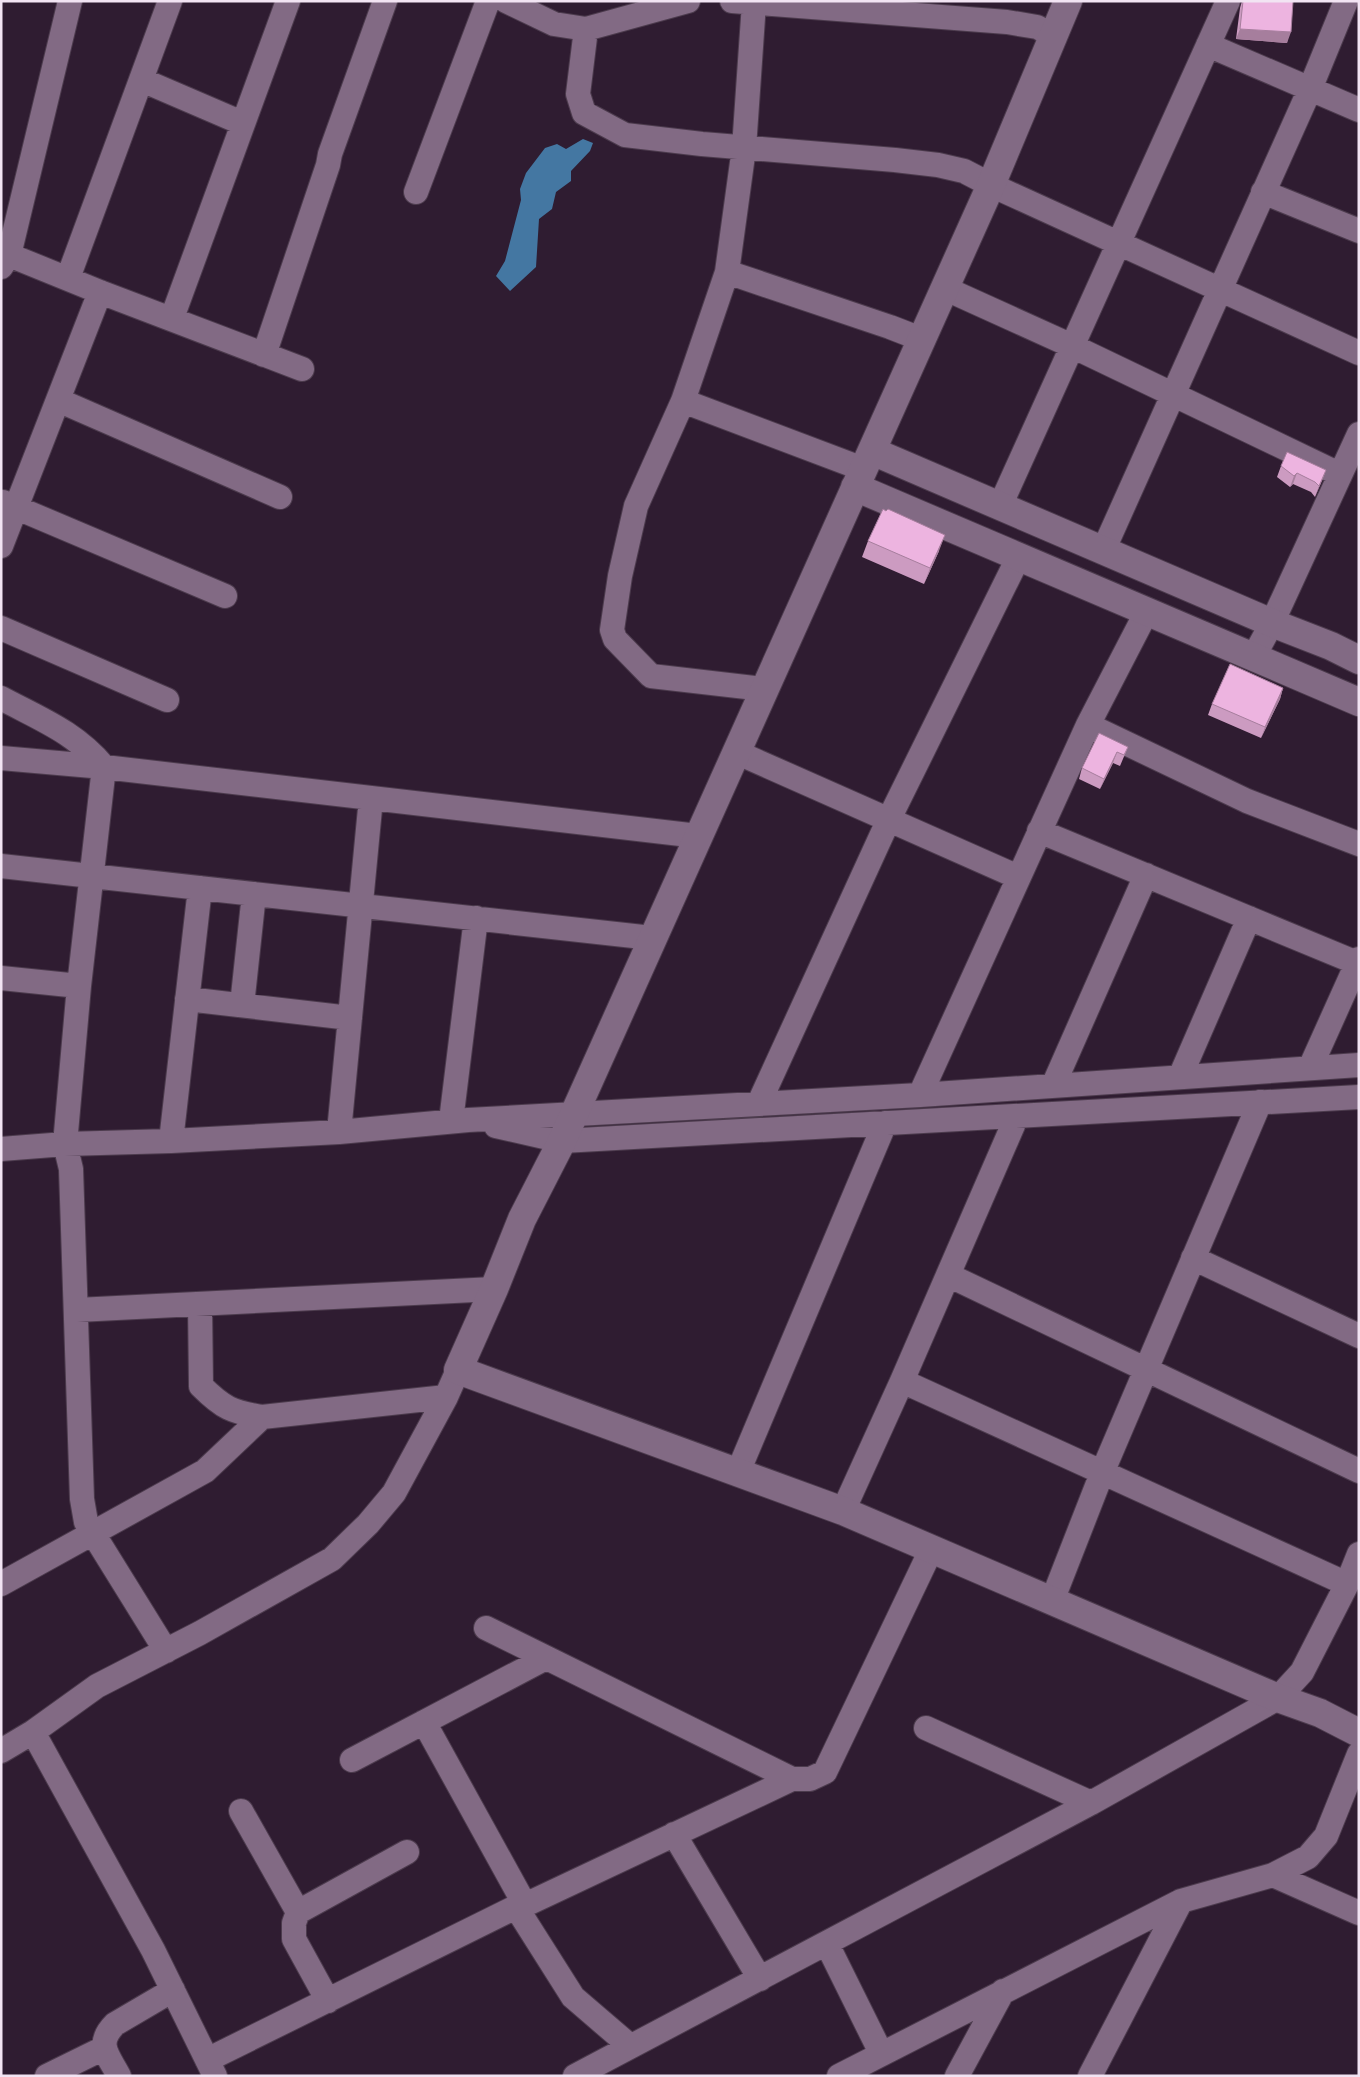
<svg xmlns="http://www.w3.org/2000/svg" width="1360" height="2077" font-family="'Times New Roman',serif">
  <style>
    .water { fill: #4477a2 }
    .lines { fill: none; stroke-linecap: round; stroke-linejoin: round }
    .street-casing { stroke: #4c3b4d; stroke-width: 26 }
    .secondary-casing { stroke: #4c3b4d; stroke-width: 30 }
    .street { stroke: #826a84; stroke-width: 24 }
    .secondary { stroke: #826a84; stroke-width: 28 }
    .wall { fill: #cc9bc1 }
    .shaded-wall { fill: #a67e9d }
    .building { fill: #edb4e0; stroke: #a67e9d }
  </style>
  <rect width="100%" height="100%" fill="#2f1c31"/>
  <path class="water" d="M583 139 593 143 590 151 571 171V181L556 192 552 209 539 219 536 267 510 291 496 276 505 261 521 200 520 189 526 173 545 148 557 144 566 149Z"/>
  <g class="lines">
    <g class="street-casing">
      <path id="street" d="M506 1 554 24 586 29 688 1
        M732 1 1007 22 1037 27 1054 36
        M754 3 744 148 727 272 683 401 863 469
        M586 29 578 94 584 113 625 135 702 144 895 160 938 165 964 171 991 185 1359 353
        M1208 45 1359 110
        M142 80 242 123
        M416 192 488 1
        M1263 192 1359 231
        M9 255 100 292 302 369
        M1 267 9 255 70 1
        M727 272 890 327 921 339
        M68 278 170 1
        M944 288 1072 346 1339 474
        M172 318 288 1
        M264 355 328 165 330 154 385 1
        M58 400 280 497
        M683 401 636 506 620 576 612 630 615 639 651 676 764 689
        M3 502 225 596
        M1000 506 1228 1
        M1 546 100 292
        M1103 551 1310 89 1346 1
        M1 628 167 700
        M1254 656 1272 623 1359 434
        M1 698C40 719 75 732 104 767L79 986 65 1144 71 1169 82 1499 86 1522 166 1651
        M1088 725 1247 801 1359 844
        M736 752 1018 877
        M1 758 104 767 698 836
        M1039 831 1357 963
        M1 866 652 938
        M1 978 79 986
        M187 999 350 1018
        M242 1005 254 894
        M1310 1068 1359 959
        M1180 1077 1249 918
        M1053 1086 1146 875
        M920 1095 1088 725 1147 611
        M759 1103 889 819 1019 556
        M451 1121 476 918
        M496 1126 562 1141 1359 1097
        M339 1132 371 798
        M171 1141 200 888
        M1 1149 65 1144 171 1141 339 1132 468 1120 920 1095 1359 1065
        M1193 1258 1359 1336
        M948 1275 1359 1471
        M200 1304 201 1386C223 1408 232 1412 262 1417L446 1397
        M77 1310 494 1289
        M902 1381 1347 1584
        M738 1472 885 1123
        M843 1511 902 1381 1017 1116
        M1 1584 205 1471 262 1417
        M1052 1601 1102 1473 1260 1102
        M486 1628 792 1779H810L825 1772 931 1550
        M424 1722 525 1905
        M926 1728 1091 1803
        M33 1732 153 1950 215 2076
        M1 1751 33 1732 97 1686 200 1633 332 1559 368 1524 394 1493 446 1397 458 1370
        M352 1760 546 1658
        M241 1811 298 1912
        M674 1834 760 1979
        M1273 1875 1359 1913
        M516 1907 573 1997 630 2046
        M827 1944 881 2053
        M328 2001 294 1939V1923L298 1912 407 1852
        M207 2060 516 1907 525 1905 792 1779
        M47 2076 104 2048
        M119 2076C108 2055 95 2044 115 2024L173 1990
        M575 2076 1091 1803 1278 1698 1302 1672 1347 1584 1359 1554
        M839 2076 1181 1901 1273 1875 1308 1857 1326 1836 1359 1754
        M957 2076 1003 1991
        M1090 2076 1181 1901"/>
    </g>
    <g class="secondary-casing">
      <path id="secondary" d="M1068 1 991 185 562 1141 522 1219 494 1289 458 1370 843 1511 1278 1698 1320 1713 1359 1733
        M872 451 1272 623 1331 646 1359 660
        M855 487 1359 702"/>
    </g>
    <use href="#street" class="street"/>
    <use href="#secondary" class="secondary"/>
  </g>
  <path class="wall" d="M1242 1H1293L1287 43 1236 39 1240 8Z
    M1281 466 1326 470 1315 497 1311 492 1293 484 1290 487 1277 477Z
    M886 511 939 551 924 584 862 557 868 541Z
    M1283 688 1280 699 1261 738 1208 715 1212 704Z
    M1128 747 1120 766 1113 763 1100 789 1079 779 1082 768Z"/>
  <path class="shaded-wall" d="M1240 29 1291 32 1287 43 1236 39Z
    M1326 470 1322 481 1315 497 1319 486Z
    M1297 473 1293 484 1290 487 1294 476Z
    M945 535 939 551 924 584 930 568Z
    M1283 688 1280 699 1261 738 1265 727Z
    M1117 752 1113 763 1100 789 1104 779Z"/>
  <path class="building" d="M1243 1H1293L1291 32 1240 29Z
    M1287 452 1326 470 1319 486 1315 482 1297 473 1294 476 1281 466Z
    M883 509 886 511 888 509 945 535 930 568 868 541Z
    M1230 664 1283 688 1265 727 1212 704Z
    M1099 733 1128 747 1124 755 1117 752 1104 779 1082 768Z"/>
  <rect width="1360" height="2077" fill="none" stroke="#f2e4f3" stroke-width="5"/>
</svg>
